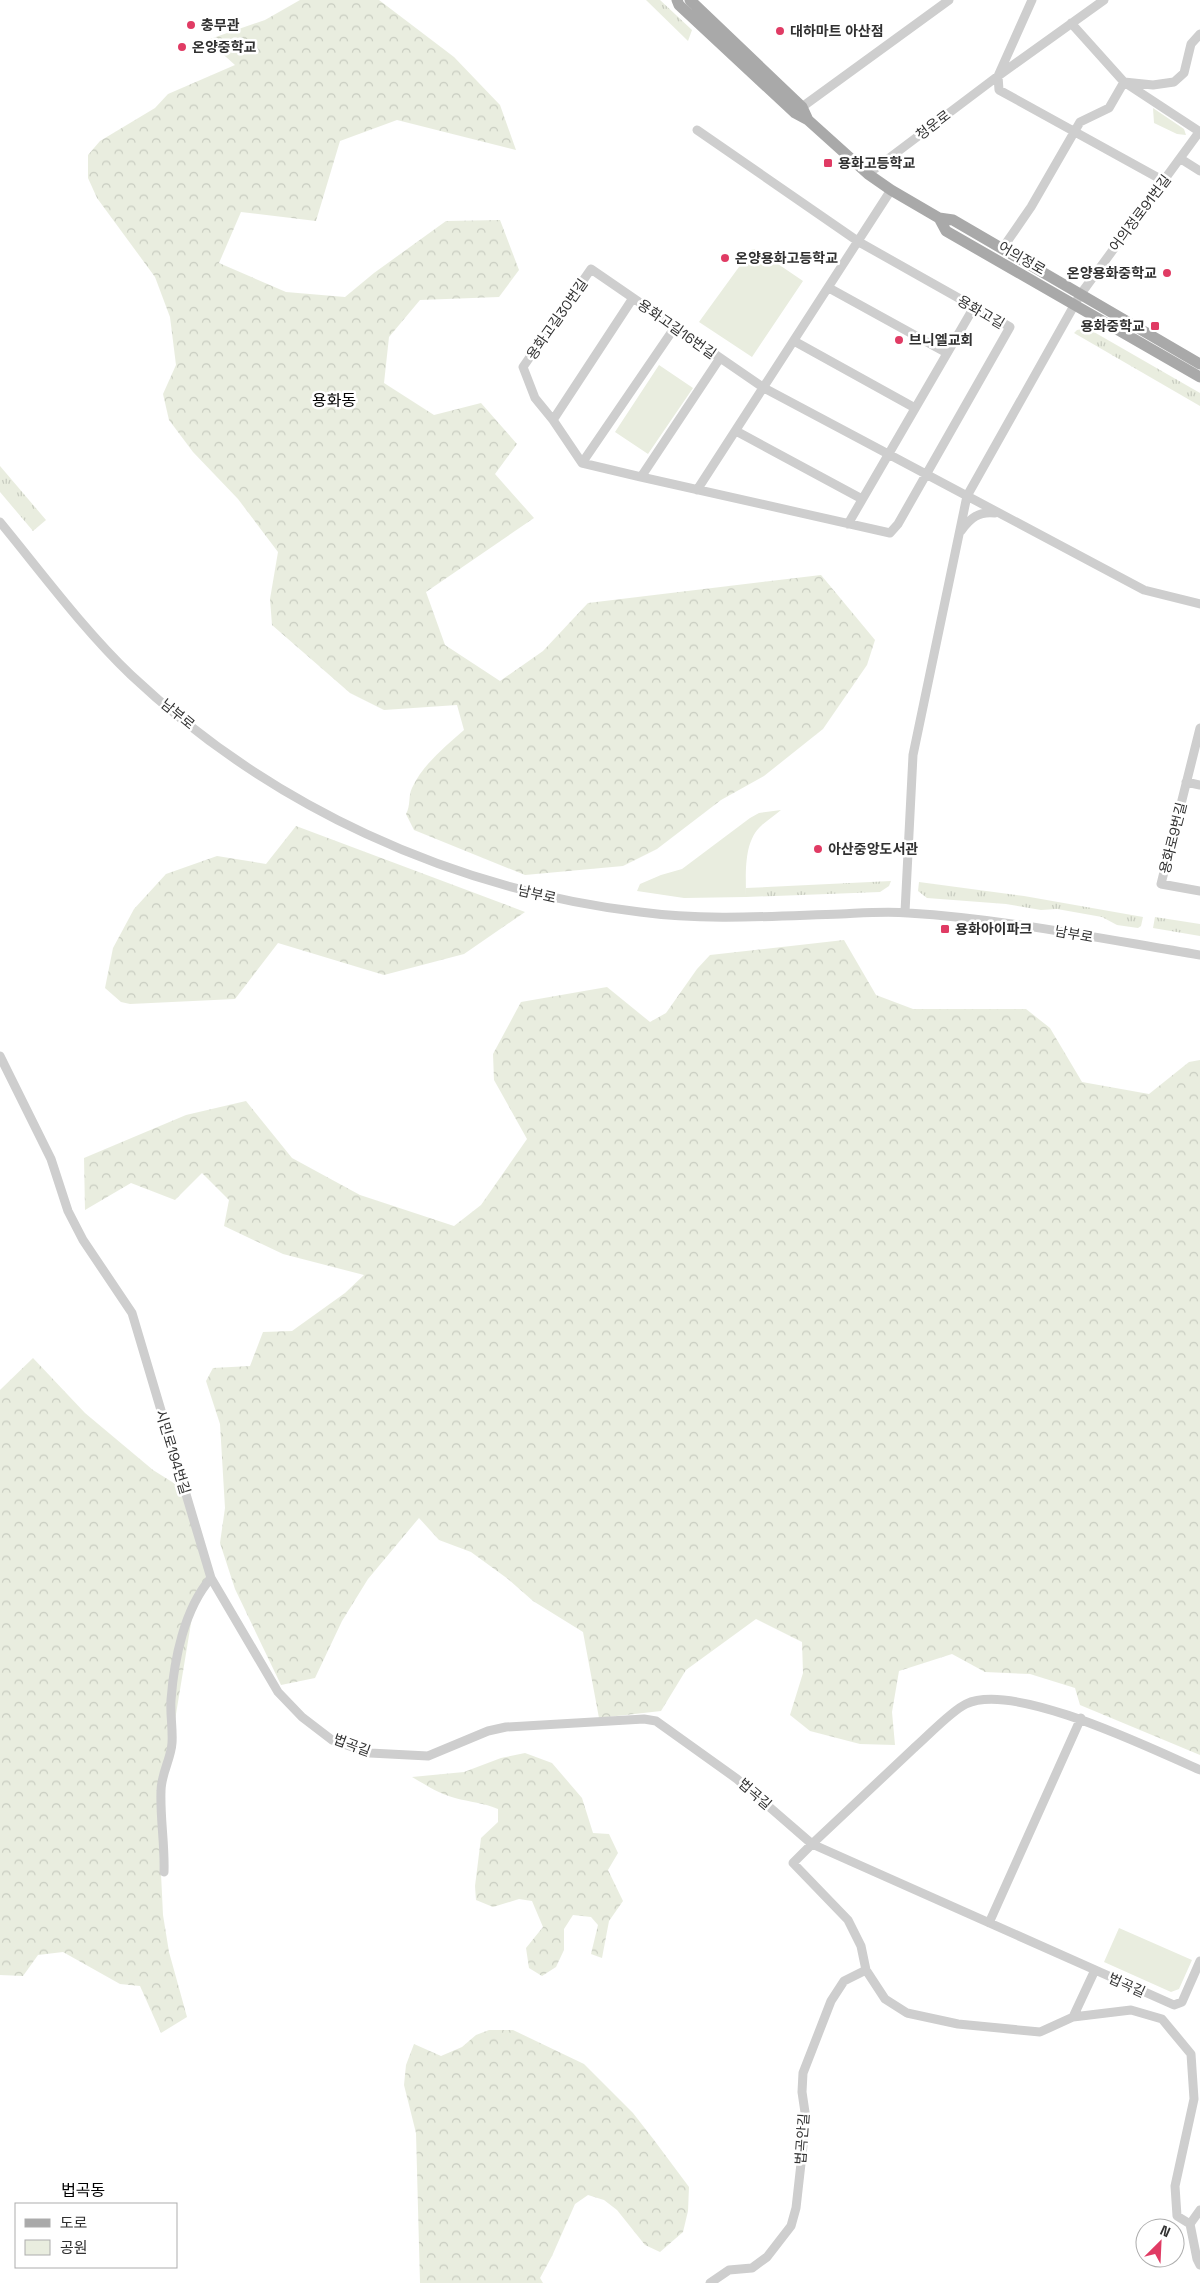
<svg xmlns="http://www.w3.org/2000/svg" width="1200" height="2283" font-family="'Space Grotesk','Noto Sans KR',sans-serif">
  <style>
    .grass { fill: url(#grass-tufts) }
    .forest { fill: url(#forest-crowns) }
    .green { fill: #e9eddf }
    .lines { fill: none; stroke-linecap: round; stroke-linejoin: round }
    .minor { stroke: #cecece; stroke-width: 9 }
    .major { stroke: #a9a9a9; stroke-width: 11 }
    .poi-dot { fill: #e03b64; stroke: #fff; stroke-width: 2 }
    .labels { text-anchor: middle; stroke-width: 5; stroke-linejoin: round; paint-order: stroke }
    .poi-label { font-size: 14px; font-weight: bold; fill: #313131; stroke: #fff; text-anchor: start }
    .street-label { font-size: 14px; fill: #313131; stroke: #fff }
    .quarter-label { font-size: 16px; fill: #000; stroke: #fff }
  </style>
  <defs>
    <pattern id="grass-tufts" width="24" height="20" patternUnits="userSpaceOnUse" patternTransform="scale(1.25)"><rect width="24" height="20" fill="#e9eddf"/><path d="M3 7l-1-3M5 7V3M7 7l1-3M15 17l-1-3M17 17v-4M19 17l1-3" fill="none" stroke="#c8ccc0"/></pattern>
    <pattern id="forest-crowns" width="20" height="18" patternUnits="userSpaceOnUse" patternTransform="scale(1.25)"><rect width="20" height="18" fill="#e9eddf"/><path d="M2 6a3 3 0 1 1 6 0M12 15a3 3 0 1 1 6 0" fill="none" stroke="#c8ccc0"/></pattern>
  </defs>
  <rect width="100%" height="100%" fill="#fff"/>
  <path class="grass" d="M646 0H660L692 30 688 41Z
    M1087 328 1200 393V406L1074 333 1077 330Z
    M0 466 46 520 33 531 0 492Z
    M891 881 889 886 880 892 746 897V888Z
    M919 882 1024 896 1143 917 1141 926 1138 928 1117 925 1102 917 1057 909 1041 910 1006 904 927 898 918 891Z
    M1155 917 1200 924V936L1153 928Z"/>
  <path class="forest" d="M300 0H379L454 57 500 105 516 150 397 120 340 141 316 221 241 212 219 263 286 292 345 297 374 273 446 221 500 220 519 270 499 297 420 300 389 337 384 383 434 415 481 403 517 444 495 474 534 518 426 592 445 645 500 681 543 651 588 603 821 575 875 640 867 665 823 729 764 776 721 800 657 849 623 866 525 875 414 830 406 814C411 805 408 796 412 788 423 764 445 747 464 730L457 705 384 710 350 693 272 625 270 599 278 552 238 499 193 452 169 420 163 394 176 365 170 317 155 277 97 198 88 178V155L100 141 155 108 168 94 235 65 207 40 265 20Z
    M296 826 525 912 464 954 384 975 278 943 235 999 130 1004 121 1002 105 988 113 948 134 909 166 874 217 856 266 864Z
    M844 940 876 995 913 1009H1026L1050 1028 1082 1082 1149 1094 1189 1062 1200 1060V1755L1080 1705 1075 1688 1030 1674 985 1672 952 1654 899 1671 892 1712 895 1745 860 1744 810 1731 790 1715 803 1673 802 1642 756 1619 686 1670 661 1711 599 1718 583 1632 533 1601 508 1579 471 1552 439 1540 419 1518 368 1579 342 1621 315 1678 281 1685 235 1589 220 1543 225 1508 220 1424 206 1381 213 1368 250 1366 263 1332 292 1331 345 1293 364 1275 283 1254 224 1226 229 1200 202 1173 175 1200 131 1183 85 1210 84 1158 186 1115 246 1101 292 1158 360 1195 454 1226 481 1205 527 1139 494 1080 493 1054 521 1002 607 987 650 1022 666 1013 697 969 710 955Z
    M33 1358 85 1413 153 1470 180 1487 211 1571 193 1611 161 1805 160 1853 163 1915 169 1952 187 2017 161 2033 140 1986 120 1984 63 1952 38 1955 23 1976 0 1975V1390Z
    M525 1753 552 1763 582 1798 593 1833 609 1834 618 1853 608 1870 623 1901 609 1921 602 1958 591 1954 598 1925 591 1917 573 1915 564 1929V1950L556 1967 542 1976 529 1968 526 1948 543 1927 532 1901 519 1899 493 1907 476 1900 475 1886 481 1838 498 1822V1809C484 1803 470 1802 455 1798 439 1794 426 1785 412 1777L464 1772 501 1758Z
    M489 2030H513L584 2064 633 2113 654 2140 689 2187 688 2211 683 2232 660 2252 645 2245 617 2210 604 2200 588 2195 575 2204 552 2256 540 2278 543 2283H420L416 2133 404 2085 406 2065 414 2044 441 2056 462 2047 476 2035Z"/>
  <path class="green" d="M1153 108 1184 129 1186 135 1177 134 1154 123Z
    M752 249H756L803 281 752 357 699 322Z
    M659 365 693 388 648 454 615 432Z
    M781 810C775 815 768 820 762 825 743 841 746 874 746 897L684 898 637 891 640 884 661 875 682 869 750 818 759 813Z
    M1119 1928 1192 1960 1179 1989 1171 1992 1104 1962Z"/>
  <g class="lines">
    <path class="minor" d="M1032 0 998 76 999 90 1164 181
      M1071 23 1124 82 1200 132
      M802 107 949 0
      M1181 159 1200 171
      M868 174 998 76 1104 0
      M1002 249 1031 207 1080 122 1109 108 1124 82 1153 85 1174 82 1184 73 1191 44 1200 34
      M829 288 947 353
      M633 298 553 420 535 398 523 367 591 269 764 388 1144 590 1200 604
      M794 341 915 408
      M553 420 582 463 641 477 720 358
      M736 431 862 499
      M582 463 675 327
      M641 477 890 533 898 524 1010 327 859 242 697 130
      M697 490 891 190
      M0 522C42 573 83 629 131 675 270 806 450 889 640 912 706 921 774 916 841 914 863 913 886 911 908 913 1006 919 1103 939 1200 955
      M848 524 974 307
      M961 531C970 518 979 511 995 513
      M1200 728 1161 884 1200 891
      M1186 782 1200 785
      M905 912 913 755 967 496 1080 295 1200 131
      M0 1056 51 1159 68 1211 83 1240 132 1313 211 1578 278 1692 302 1717 332 1740 370 1753 428 1756 488 1731 506 1727 644 1719 656 1721 737 1779 812 1844 793 1863 848 1920 861 1946 866 1970 885 1999 907 2013 958 2024 1040 2032 1073 2017 1095 1970
      M1200 1770C1152 1749 1014 1681 966 1704 951 1711 928 1736 914 1748 880 1780 846 1812 812 1844L1174 2005 1182 2002 1200 1961
      M164 1872C165 1845 160 1818 161 1791 161 1774 171 1759 172 1743 173 1729 170 1714 171 1700 174 1660 184 1609 211 1578
      M989 1923 1081 1718
      M1073 2017 1131 2010 1162 2019 1191 2054 1194 2099 1175 2186 1177 2216 1190 2224 1197 2259 1200 2265
      M1190 2224 1200 2210
      M710 2283 729 2270 752 2268 767 2257 791 2226 796 2208 806 2119 802 2092 803 2073 831 2001 844 1981 866 1970"/>
    <path class="major" d="M677 0 679 5 795 113 808 120 868 174 891 190 939 218 953 220 1200 364
      M690 0 802 107 808 120
      M939 218 946 231 1200 377"/>
  </g>
  <g class="poi-dot">
    <circle cx="191" cy="25" r="5"/>
    <circle cx="780" cy="31" r="5"/>
    <circle cx="182" cy="47" r="5"/>
    <rect x="823" y="158" width="10" height="10" rx="2.5"/>
    <circle cx="725" cy="258" r="5"/>
    <circle cx="1167" cy="273" r="5"/>
    <rect x="1150" y="321" width="10" height="10" rx="2.5"/>
    <circle cx="899" cy="340" r="5"/>
    <circle cx="818" cy="849" r="5"/>
    <rect x="940" y="924" width="10" height="10" rx="2.5"/>
  </g>
  <g class="labels">
    <g class="poi-label">
      <text x="201" y="30">충무관</text>
      <text x="790" y="36">대하마트 아산점</text>
      <text x="192" y="52">온양중학교</text>
      <text x="838" y="168">용화고등학교</text>
      <text x="735" y="263">온양용화고등학교</text>
      <text x="1157" y="278" text-anchor="end">온양용화중학교</text>
      <text x="1145" y="331" text-anchor="end">용화중학교</text>
      <text x="909" y="345">브니엘교회</text>
      <text x="828" y="854">아산중앙도서관</text>
      <text x="955" y="934">용화아이파크</text>
    </g>
    <g class="street-label">
      <text transform="translate(933 125) rotate(-37)" y="5">청운로</text>
      <text transform="translate(1140 213) rotate(-53)" y="5">어의정로91번길</text>
      <text transform="translate(1022 258) rotate(30)" y="5">어의정로</text>
      <text transform="translate(981 312) rotate(30)" y="5">용화고길</text>
      <text transform="translate(557 319) rotate(-55)" y="5">용화고길30번길</text>
      <text transform="translate(677 329) rotate(35)" y="5">용화고길16번길</text>
      <text transform="translate(178 714) rotate(39)" y="5">남부로</text>
      <text transform="translate(1173 838) rotate(-76)" y="5">용화로9번길</text>
      <text transform="translate(537 894) rotate(13)" y="5">남부로</text>
      <text transform="translate(1074 934) rotate(10)" y="5">남부로</text>
      <text transform="translate(173 1452) rotate(73)" y="5">시민로194번길</text>
      <text transform="translate(352 1745) rotate(20)" y="5">법곡길</text>
      <text transform="translate(755 1794) rotate(41)" y="5">법곡길</text>
      <text transform="translate(1127 1985) rotate(24)" y="5">법곡길</text>
      <text transform="translate(802 2139) rotate(-86)" y="5">법곡안길</text>
    </g>
    <g class="quarter-label">
      <text x="334" y="406">용화동</text>
      <text x="83" y="2196">법곡동</text>
    </g>
  </g>
  <rect x="15" y="2203" width="162" height="65" fill="#ffffff" stroke="#adadad"/>
  <rect x="25" y="2219" width="25" height="8" fill="#a9a9a9" stroke="#adadad"/>
  <text x="60" y="2228" font-size="15" fill="#313131">도로</text>
  <rect x="25" y="2240" width="25" height="15" fill="#e9eddf" stroke="#adadad"/>
  <text x="60" y="2253" font-size="15" fill="#313131">공원</text>
  <g transform="translate(1160 2243) rotate(24)"><circle r="24" fill="#ffffff" stroke="#adadad"/>
  <path d="M0-4L9 19L0 12L-9 19Z" fill="#e03b64"/>
  <text y="-8" font-size="14" font-weight="bold" text-anchor="middle" fill="#313131">N</text>
  </g>
</svg>
